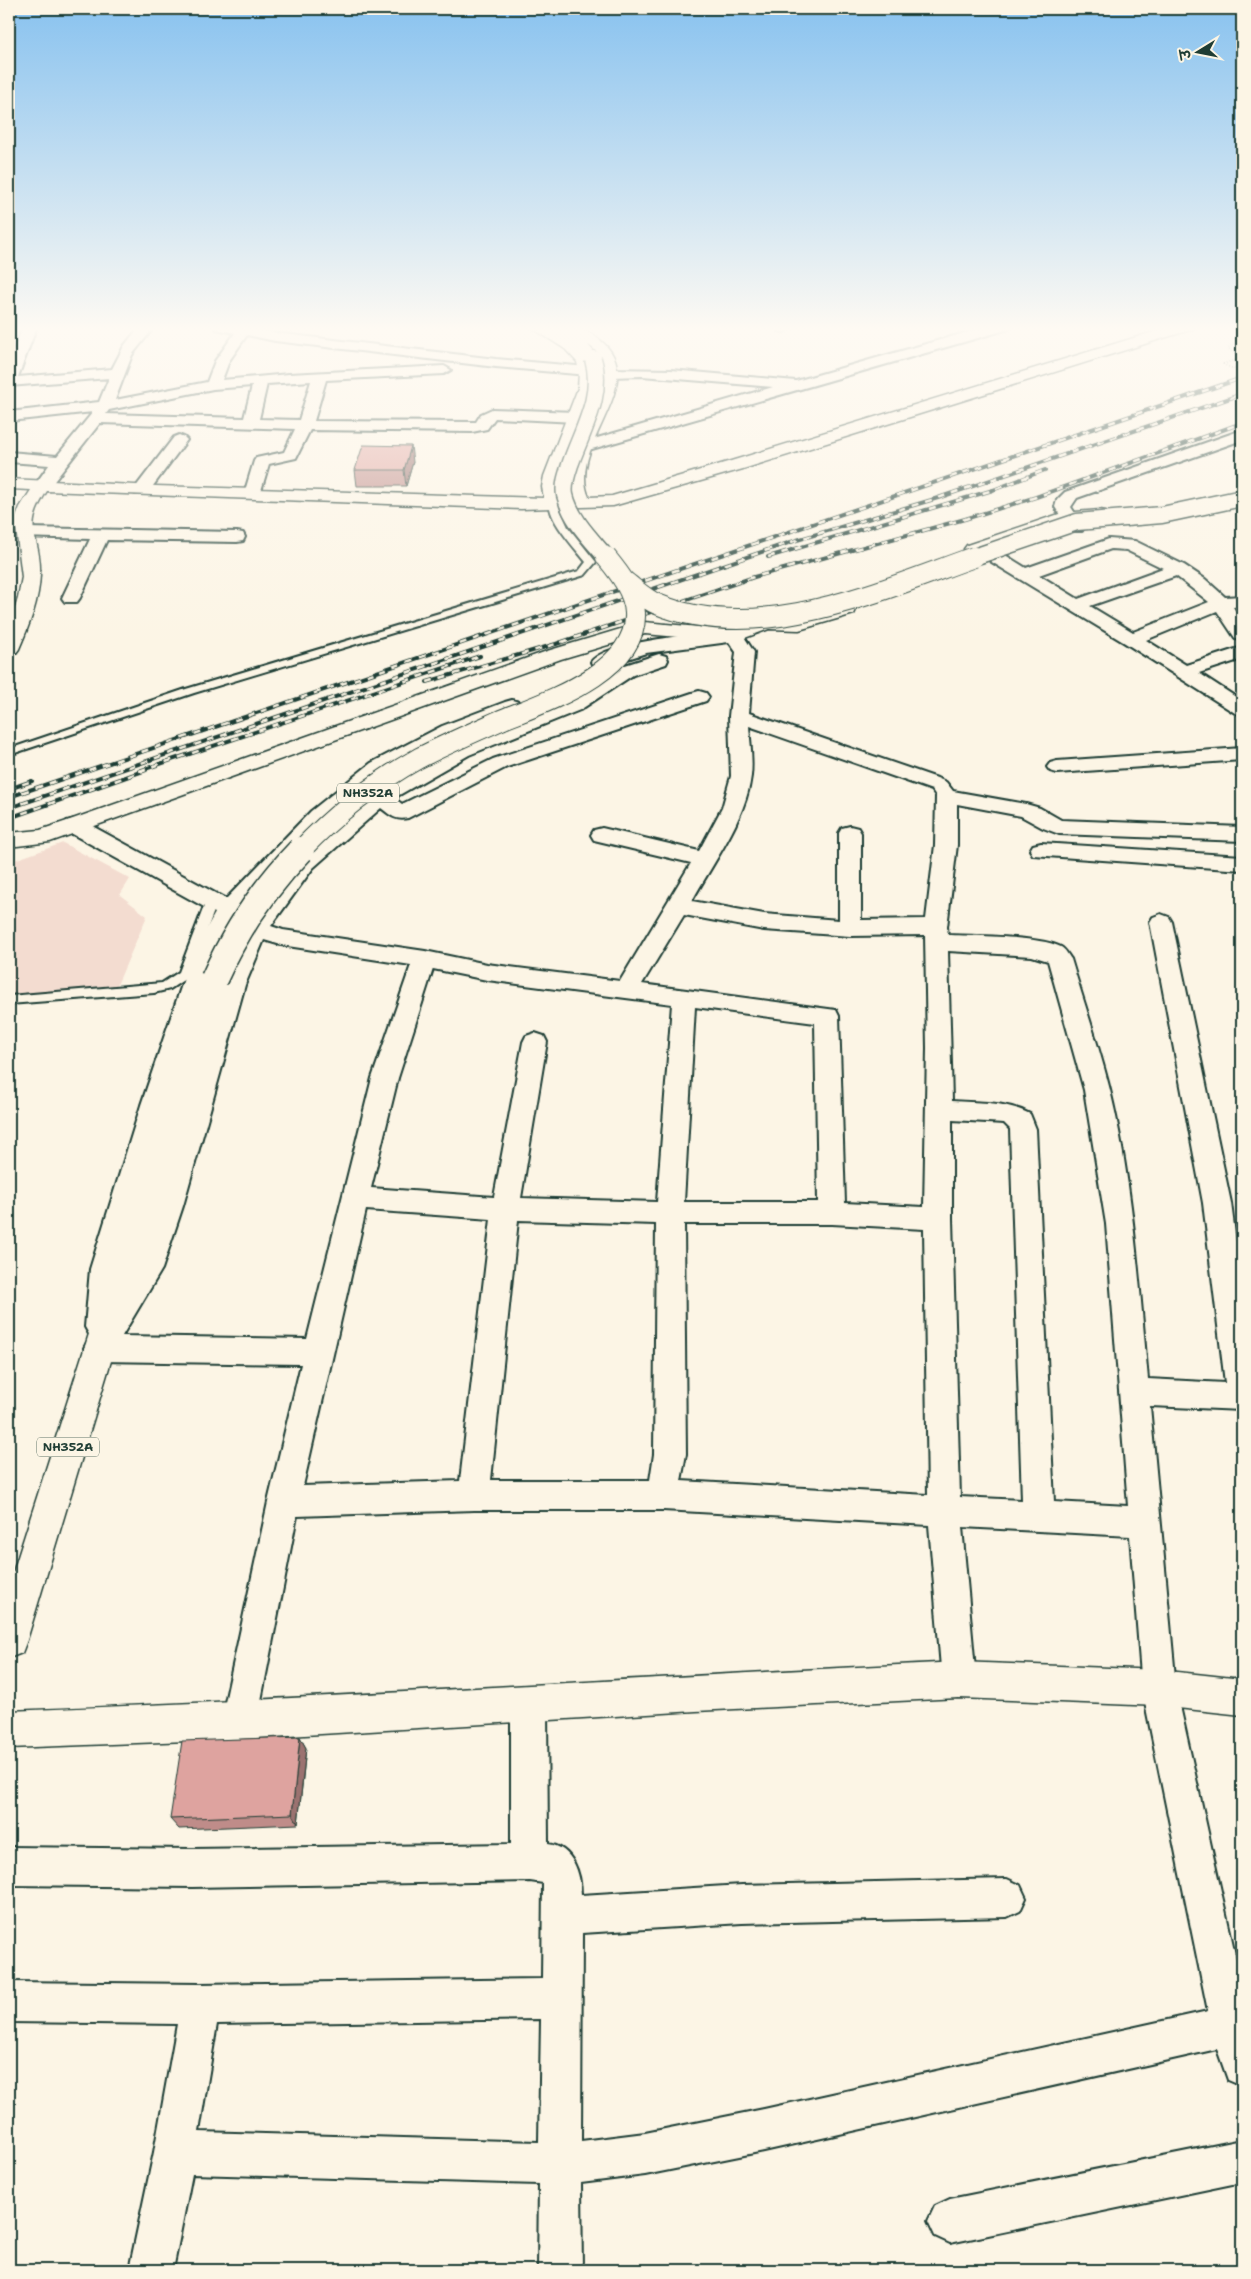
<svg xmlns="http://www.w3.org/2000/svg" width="1251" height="2279" font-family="'Shantell Sans','Playpen Sans Deva',sans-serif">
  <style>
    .built { fill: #f3dcd0 }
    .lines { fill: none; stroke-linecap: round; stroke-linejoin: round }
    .lane-casing { stroke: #1f3d34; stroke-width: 4 }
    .street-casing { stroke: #1f3d34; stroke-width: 4 }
    .secondary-casing { stroke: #1f3d34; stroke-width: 3 }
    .highway-casing { stroke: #1f3d34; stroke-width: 3 }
    .path { stroke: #1f3d34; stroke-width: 2; stroke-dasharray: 0.5 2.5; stroke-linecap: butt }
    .lane { fill: #fcf5e5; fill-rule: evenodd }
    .street { fill: #fcf5e5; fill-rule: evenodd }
    .secondary { fill: #fcf5e5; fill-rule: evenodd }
    .highway { fill: #fcf5e5; fill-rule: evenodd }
    .rail-casing { stroke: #1f3d34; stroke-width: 4 }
    .rail { stroke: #fcf5e5; stroke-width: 2.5; stroke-dasharray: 7; stroke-linecap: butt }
    .highway-bridge-far2-casing { stroke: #1f3d34; stroke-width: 19; stroke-linecap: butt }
    .highway-bridge-far1-casing { stroke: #1f3d34; stroke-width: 22; stroke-linecap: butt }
    .highway-bridge-casing { stroke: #1f3d34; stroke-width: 29; stroke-linecap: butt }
    .path-bridge { stroke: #1f3d34; stroke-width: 2; stroke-dasharray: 0.5 2.5; stroke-linecap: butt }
    .highway-bridge-far2 { stroke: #fcf5e5; stroke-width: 16 }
    .highway-bridge-far1 { stroke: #fcf5e5; stroke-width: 20 }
    .highway-bridge { stroke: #fcf5e5; stroke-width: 26 }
    .wall { fill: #bf8c89; stroke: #1f3d34 }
    .shaded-wall { fill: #9b726f; stroke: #1f3d34 }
    .building { fill: #dea39f; stroke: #1f3d34 }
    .labels { text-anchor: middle; stroke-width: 5; stroke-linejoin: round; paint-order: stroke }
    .shield { fill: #fcf5e5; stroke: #617469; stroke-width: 1 }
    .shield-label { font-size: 12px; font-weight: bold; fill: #1f3d34 }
  </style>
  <rect width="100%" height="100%" fill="#fcf5e5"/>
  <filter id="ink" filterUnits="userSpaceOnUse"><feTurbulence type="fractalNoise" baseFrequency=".02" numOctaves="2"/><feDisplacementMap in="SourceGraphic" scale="10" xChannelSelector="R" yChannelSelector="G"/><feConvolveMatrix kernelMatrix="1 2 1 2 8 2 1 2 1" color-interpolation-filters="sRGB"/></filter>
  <g filter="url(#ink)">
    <path class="built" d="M63 843 130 879 120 895 147 916 117 985 9 996V862Z"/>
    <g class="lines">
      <g class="lane-casing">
        <path id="lane" d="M550 501H556L568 527 596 562 585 575 194 693 9 755V749L186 689 579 571 586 562C576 549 546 518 550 501Z
          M212 897 218 901 188 977 170 989 154 993 9 1004V996L162 983 179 972 206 901Z"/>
      </g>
      <g class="street-casing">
        <path id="street" d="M23 326H37L18 377 112 369 124 346 140 326H155L132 355 115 400 207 382 215 361 235 333 216 329 214 326H241L275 333 496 359 611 369 671 370 796 381 989 326H1011L1009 329 585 451 580 449 577 446 580 443 773 387 642 376 611 377 496 367 275 341 247 335 229 361 222 380 289 374 444 366 451 370 444 374 326 380 314 421 472 422H476L481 414 492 409 575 412 580 414 583 417 580 420 575 422 495 418 487 429 472 432 310 430 296 458 269 464 260 494 258 497H246L244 494 254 461 256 458 284 452 295 429 100 423 48 489H36L34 486 49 465 9 462V452L57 456 93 412 10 421 9 412 99 402 109 378 9 386V364ZM311 381 299 420 259 419 267 384ZM252 386 244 418 106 414 109 410 213 389Z
          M775 326H789L791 328 784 332 779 331Z
          M1242 430V440L1077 498 1071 507 1084 527 1082 531H1070L1055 507 1057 500 1065 492Z
          M179 435 184 437 187 440 147 494H135L133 491 135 488 174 437Z
          M26 528 237 532 243 533 245 537 243 541 237 542 107 540 80 598 77 602H65L62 598 90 539 20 537 18 533 20 529Z
          M1109 539 1135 541 1184 565 1205 579 1225 597 1242 596V606L1233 607 1242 621V639L1235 638 1217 611 1146 640 1186 665 1242 647V659L1199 673 1242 701V715L1235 713 1125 643 990 561 987 557 990 553H1002L1026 568ZM1111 549 1126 550 1163 568 1078 599 1039 575ZM1176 576 1209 602 1133 632 1090 606Z
          M734 630 741 632 754 652 749 713 937 778 946 782 953 791 1026 804 1040 808 1061 820 1242 827V841L1059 834 1043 828 1021 816 957 804V845L947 927 948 935C975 936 1039 936 1061 947 1065 949 1068 955 1071 959 1084 1003 1099 1046 1110 1090 1133 1184 1139 1283 1148 1379L1225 1383 1203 1203 1150 922 1153 917 1161 914 1169 917 1172 922 1231 1203 1242 1288V1410L1150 1406 1176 1688 1242 1986V2086L1228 2080 1217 2049 764 2151 645 2175 581 2183 582 2270H538L539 2184 192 2174 173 2270H129L154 2152 177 2024 9 2022V1982L200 1984 542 1979 543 1883 530 1881 192 1887 9 1885V1847L192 1849 511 1844V1705L517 1693 529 1687 541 1693 547 1705 548 1844C573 1847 581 1874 581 1895L742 1885 1007 1879 1020 1885 1026 1898 1020 1911 1007 1917 742 1923 582 1933 581 2141 645 2133 764 2109 1208 2011 1142 1688 1130 1536 962 1527 976 1680 971 1692 959 1697 947 1692 942 1680 929 1525 663 1510H474L297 1516 257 1721 251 1733 239 1739 227 1733 221 1721 268 1502 301 1364 99 1361 89 1357 84 1348 89 1339 94 1337 90 1336 85 1327 90 1269 141 1105 192 955 215 913 67 831 64 826 67 821 75 819 83 821 226 899 311 811 371 763 442 726 505 702 512 700 519 702 522 706 519 710 456 734 385 771 327 821 237 914 216 955 167 1105 118 1269 117 1294 135 1265 155 1206 221 985 246 929 297 858 373 793 455 747 566 702 619 667 659 654 666 656 668 660 666 664 633 675 580 710 469 755 394 798 402 804 493 759 692 693 699 691 706 693 709 697 706 701 507 767 408 818C396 821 390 815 381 808L313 868 271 926 283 930 425 951 487 964 620 981 691 863 594 840 591 835 594 830 602 828 699 851 722 808 731 776 729 716 736 652 729 642 646 653 600 668 593 666 591 662C606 640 706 634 734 630ZM749 726 932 790 936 796 935 845 926 919 861 920V833L858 828 850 826 842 828 839 833V920L764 914 692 901C712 864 746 819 751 776 753 760 750 742 749 726ZM684 915 764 930 850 936 925 935 927 1048 924 1207 845 1203 839 1016 836 1010 642 984ZM264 940 281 945 411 965 372 1078 307 1339 122 1336 162 1269 183 1206 245 985ZM948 951 1032 956 1048 961 1084 1090 1106 1224 1128 1506 1054 1502 1036 1129 1030 1114C1006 1101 979 1103 952 1101ZM433 969 487 980 672 1004 657 1202 521 1198 547 1042 544 1036 535 1033 526 1036 523 1042 494 1197 371 1188 398 1078ZM695 1007 815 1023 818 1202H684ZM952 1120 1004 1123 1010 1129 1022 1500 960 1497 952 1219ZM366 1210 491 1219 460 1481 303 1486ZM518 1220 656 1224 654 1454 650 1480H491ZM684 1224H832L924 1229 928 1495 681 1481 686 1454ZM541 2019 539 2142 199 2132 217 2024Z
          M1242 748V760L1057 773 1050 771 1047 767 1050 763 1057 761Z
          M1041 843 1242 856V870L1033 855 1030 850 1033 845Z
          M1242 2140V2182L950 2243 935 2236 928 2221 935 2206 950 2199Z"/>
      </g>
      <g class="secondary-casing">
        <path id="secondary" d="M529 326C547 326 552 330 568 339 579 345 591 357 594 370 598 392 569 453 560 476L558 487 561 498 572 497C552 451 617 399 601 359 594 341 569 340 560 326 577 326 588 330 601 341 652 383 566 446 589 497L612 496 731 461 1173 326H1195L1193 329 743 469 613 506 521 509 47 491C20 533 42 534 40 575 39 601 29 626 19 649L16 653 9 655V628L18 598 22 577 15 520 20 507 31 490 9 489V479L156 486 544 498 542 487 544 476 578 388 579 372 577 362 565 349Z
          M1100 510 1106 511 1109 515 1106 519 1070 522 973 554 967 553 964 549 967 545 1062 513Z
          M847 604 854 606 856 610 854 614 799 630 769 629 734 642 645 634 561 659 50 842 9 847V833L40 830 67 821 547 651 637 624 644 622 732 630 767 617 798 618Z
          M959 1662 1159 1670 1242 1679V1715L1159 1706 959 1698 696 1711 239 1739 9 1748V1711C326 1699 642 1677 959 1662Z"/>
      </g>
      <g class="highway-casing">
        <path id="highway" d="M544 326H561L584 340 600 359 598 362H588L574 346Z
          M214 970 223 973 226 979 27 1640 22 1653 9 1658V1585L202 979 205 973Z"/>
      </g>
      <path class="path" d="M1223 364 1239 359 1228 348 1242 337"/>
      <use href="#lane" class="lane"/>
      <use href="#street" class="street"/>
      <use href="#secondary" class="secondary"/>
      <use href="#highway" class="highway"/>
      <g class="rail-casing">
        <path id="rail" d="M768 557 993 490 1045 470
          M427 682 556 644 754 577 965 519 1036 497 1242 423
          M139 771 480 656
          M9 789 32 781
          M9 797 1242 378
          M9 808 797 540 938 498 1242 394
          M9 818 146 770"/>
      </g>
      <use href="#rail" class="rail"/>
      <g class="highway-bridge-far2-casing">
        <path id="highway-bridge-far2" d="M593 359C604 396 582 430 570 465 567 474 563 485 565 495 571 520 591 539 607 558
          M971 558 1077 522 1162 515 1242 498"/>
      </g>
      <g class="highway-bridge-far1-casing">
        <path id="highway-bridge-far1" d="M623 580C634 588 645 599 657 604 758 646 878 591 974 557
          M300 851C334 815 376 782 419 758 446 744 474 732 501 720 545 702 638 672 635 613 634 591 619 573 606 557"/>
      </g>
      <g class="highway-bridge-casing">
        <path id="highway-bridge" d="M214 979C236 930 264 888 301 850"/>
      </g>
      <path class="path-bridge" d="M1223 364 1242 373"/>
      <use href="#highway-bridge-far2" class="highway-bridge-far2"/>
      <use href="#highway-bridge-far1" class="highway-bridge-far1"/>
      <use href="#highway-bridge" class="highway-bridge"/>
    </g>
    <path class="wall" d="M413 462 406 486H357L355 470Z
      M300 1737 306 1748 298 1824 179 1829 170 1819Z"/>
    <path class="shaded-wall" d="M411 446 413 462 406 486 404 470Z
      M300 1737 306 1748 298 1824 292 1814Z"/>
    <path class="building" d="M363 445 411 446 404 470H355Z
      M300 1737 292 1814 170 1819 182 1741Z"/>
  </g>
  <linearGradient id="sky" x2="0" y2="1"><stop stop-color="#88c2ef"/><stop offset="0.51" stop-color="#fefaf3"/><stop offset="1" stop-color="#fefaf3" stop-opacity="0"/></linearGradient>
  <rect width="1251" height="645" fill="url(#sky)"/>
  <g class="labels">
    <g class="shield">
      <rect x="337" y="783.5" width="62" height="19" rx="4"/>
      <rect x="37" y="1437.5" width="62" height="19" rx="4"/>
    </g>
    <g class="shield-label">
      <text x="368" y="797">NH352A</text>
      <text x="68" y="1451">NH352A</text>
    </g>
  </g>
  <rect width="1251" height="2279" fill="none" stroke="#fcf5e5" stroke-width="30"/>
  <rect x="15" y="15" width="1221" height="2249" fill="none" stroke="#1f3d34" stroke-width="2" filter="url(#ink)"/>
  <g transform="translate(1198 52) rotate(260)" stroke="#fcf5e5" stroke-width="4" paint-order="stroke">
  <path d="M0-4L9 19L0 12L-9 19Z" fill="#1f3d34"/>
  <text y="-8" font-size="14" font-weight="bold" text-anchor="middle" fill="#1f3d34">उ</text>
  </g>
</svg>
